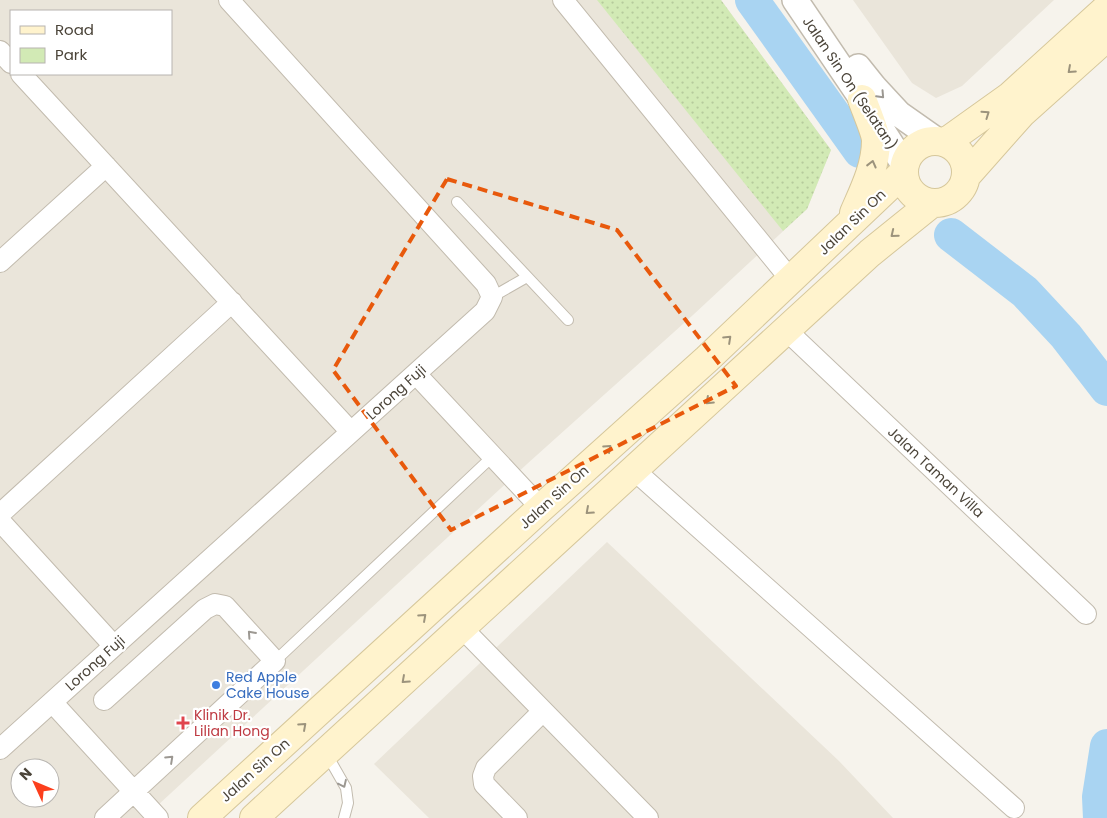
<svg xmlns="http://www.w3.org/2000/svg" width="1107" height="818" font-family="Poppins,sans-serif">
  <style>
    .residential { fill: #eae5da; fill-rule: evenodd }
    .green { fill: url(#green-dots) }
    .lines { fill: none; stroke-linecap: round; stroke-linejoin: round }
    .river { stroke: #a9d4f2; stroke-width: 34 }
    .service-casing { stroke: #c2bbae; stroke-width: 12 }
    .minor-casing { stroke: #c2bbae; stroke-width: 22 }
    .tertiary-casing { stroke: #c2bbae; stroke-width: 28 }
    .secondary-casing { stroke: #d6c79b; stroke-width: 30 }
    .service { stroke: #fff; stroke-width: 10 }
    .minor { stroke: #fff; stroke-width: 20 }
    .tertiary { stroke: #fff; stroke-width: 25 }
    .secondary { stroke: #fff3cd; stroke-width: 28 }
    .oneway { stroke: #9c937c }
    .oneway2 { stroke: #9c9892 }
    .marked { fill: none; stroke: #e8590c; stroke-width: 4; stroke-dasharray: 10 6; stroke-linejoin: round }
    .shop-dot { fill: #3f7fe0; stroke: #fff; stroke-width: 2 }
    .health-dot { fill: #e0444e; stroke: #fff; stroke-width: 2 }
    .labels { text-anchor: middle; stroke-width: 4.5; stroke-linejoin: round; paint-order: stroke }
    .street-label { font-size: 14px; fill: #4b4439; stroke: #fff }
    .shop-label { font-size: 14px; fill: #366cbe; stroke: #fff; text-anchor: start }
    .health-label { font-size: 14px; fill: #be3a42; stroke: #fff; text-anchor: start }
  </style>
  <defs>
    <pattern id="green-dots" width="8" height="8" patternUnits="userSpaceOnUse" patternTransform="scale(1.25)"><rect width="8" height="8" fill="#d2eab5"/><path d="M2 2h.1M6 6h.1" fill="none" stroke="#b6ca9c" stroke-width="1.8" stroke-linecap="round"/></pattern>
  </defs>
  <rect width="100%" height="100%" fill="#f6f3ec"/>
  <path class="residential" d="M0 0H721L831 150 807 209 693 315 527 464 144 818H0ZM11 11H171V74H11ZM20 768H50V798H20Z
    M853 0H1054L962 86 936 98 912 83Z
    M607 542 839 761 893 818H429L374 764Z"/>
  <path class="green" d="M597 0H721L831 150 807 209 783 231Z"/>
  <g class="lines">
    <path class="river" d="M752 0 860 151
      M951 235 1025 292 1066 336 1107 389
      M1100 818 1099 797 1107 746"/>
    <g class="service-casing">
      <path id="service" d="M457 202 568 320
        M492 297 527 277
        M275 661 493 456
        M326 753 346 788 348 803 344 818"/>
    </g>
    <g class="minor-casing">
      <path id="minor" d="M563 0 791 280
        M0 51 11 63
        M21 74 351 432
        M0 262 106 166
        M786 330 1086 614
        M416 374 541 508
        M634 470 1014 808
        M0 514 232 302
        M0 521 114 646
        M462 628 648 818
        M104 700 205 609 215 604 225 606 275 661 105 818
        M52 702 158 818
        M0 749 485 311 492 297 486 284 229 0
        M517 818 484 784 483 776 486 768 543 711"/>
    </g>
    <g class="tertiary-casing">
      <path id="tertiary" d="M795 0 862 99 905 166
        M858 67 874 87 899 114 936 140"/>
    </g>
    <g class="secondary-casing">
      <path id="secondary" d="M904 172a31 31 0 1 1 62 0a31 31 0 1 1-62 0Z
        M946 142 1009 97 1107 8
        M967 175 1022 113 1107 37
        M854 213C864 190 876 166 876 141 876 133 865 108 862 99
        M202 818 541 508 707 359 904 172
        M254 818 870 253 932 203"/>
    </g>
    <use href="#service" class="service"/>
    <use href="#minor" class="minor"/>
    <use href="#tertiary" class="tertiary"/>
    <use href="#secondary" class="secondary"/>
  </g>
  <defs><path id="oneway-chevron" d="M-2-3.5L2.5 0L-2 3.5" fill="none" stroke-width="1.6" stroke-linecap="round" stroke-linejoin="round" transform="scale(1.25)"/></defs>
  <g class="oneway">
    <use href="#oneway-chevron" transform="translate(1071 70) rotate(138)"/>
    <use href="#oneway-chevron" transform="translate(986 114) rotate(-35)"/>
    <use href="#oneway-chevron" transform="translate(872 164) rotate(-76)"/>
    <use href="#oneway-chevron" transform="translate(894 234) rotate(141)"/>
    <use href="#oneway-chevron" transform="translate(728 339) rotate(-43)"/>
    <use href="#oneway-chevron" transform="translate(709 401) rotate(137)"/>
    <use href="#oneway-chevron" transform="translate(608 448) rotate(-42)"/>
    <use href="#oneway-chevron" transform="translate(589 511) rotate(138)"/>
    <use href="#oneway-chevron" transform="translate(423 617) rotate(-42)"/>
    <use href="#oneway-chevron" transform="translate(405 680) rotate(138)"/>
    <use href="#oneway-chevron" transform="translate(303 726) rotate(-42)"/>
  </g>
  <g class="oneway2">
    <use href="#oneway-chevron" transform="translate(881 95) rotate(47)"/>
    <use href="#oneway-chevron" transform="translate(251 634) rotate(-132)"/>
    <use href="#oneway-chevron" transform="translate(170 759) rotate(-43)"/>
    <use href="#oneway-chevron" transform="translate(343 784) rotate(65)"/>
  </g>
  <path class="marked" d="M447 179 617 230 736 386 451 530 333 370Z"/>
  <circle class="shop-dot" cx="216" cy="685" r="5"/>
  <path class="health-dot" d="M180.5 715.5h5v5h5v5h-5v5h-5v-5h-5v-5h5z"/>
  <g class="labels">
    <g class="street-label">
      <text transform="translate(850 83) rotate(56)" y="5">Jalan Sin On (Selatan)</text>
      <text transform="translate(852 222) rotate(-44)" y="5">Jalan Sin On</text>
      <text transform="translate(396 392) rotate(-42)" y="5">Lorong Fuji</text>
      <text transform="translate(936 472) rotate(43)" y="5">Jalan Taman Villa</text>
      <text transform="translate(554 497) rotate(-42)" y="5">Jalan Sin On</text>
      <text transform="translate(95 663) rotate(-42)" y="5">Lorong Fuji</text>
      <text transform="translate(255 770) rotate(-42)" y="5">Jalan Sin On</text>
    </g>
    <g class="shop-label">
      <text x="226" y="682">Red Apple<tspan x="226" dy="16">Cake House</tspan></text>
    </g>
    <g class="health-label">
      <text x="194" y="720">Klinik Dr.<tspan x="194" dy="16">Lilian Hong</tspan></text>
    </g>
  </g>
  <rect x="10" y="10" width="162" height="65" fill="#ffffff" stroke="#b7b4b0"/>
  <rect x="20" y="26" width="25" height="8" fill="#fff3cd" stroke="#b7b4b0"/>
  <text x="55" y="35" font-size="15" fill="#4b4439">Road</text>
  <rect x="20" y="48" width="25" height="15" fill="#d2eab5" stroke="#b7b4b0"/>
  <text x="55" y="60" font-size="15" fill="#4b4439">Park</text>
  <g transform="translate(35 783) rotate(314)"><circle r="24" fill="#ffffff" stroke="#b7b4b0"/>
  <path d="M0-4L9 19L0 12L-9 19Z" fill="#fc3f1d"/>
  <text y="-8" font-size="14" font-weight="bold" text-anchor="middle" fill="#4b4439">N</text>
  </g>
</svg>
